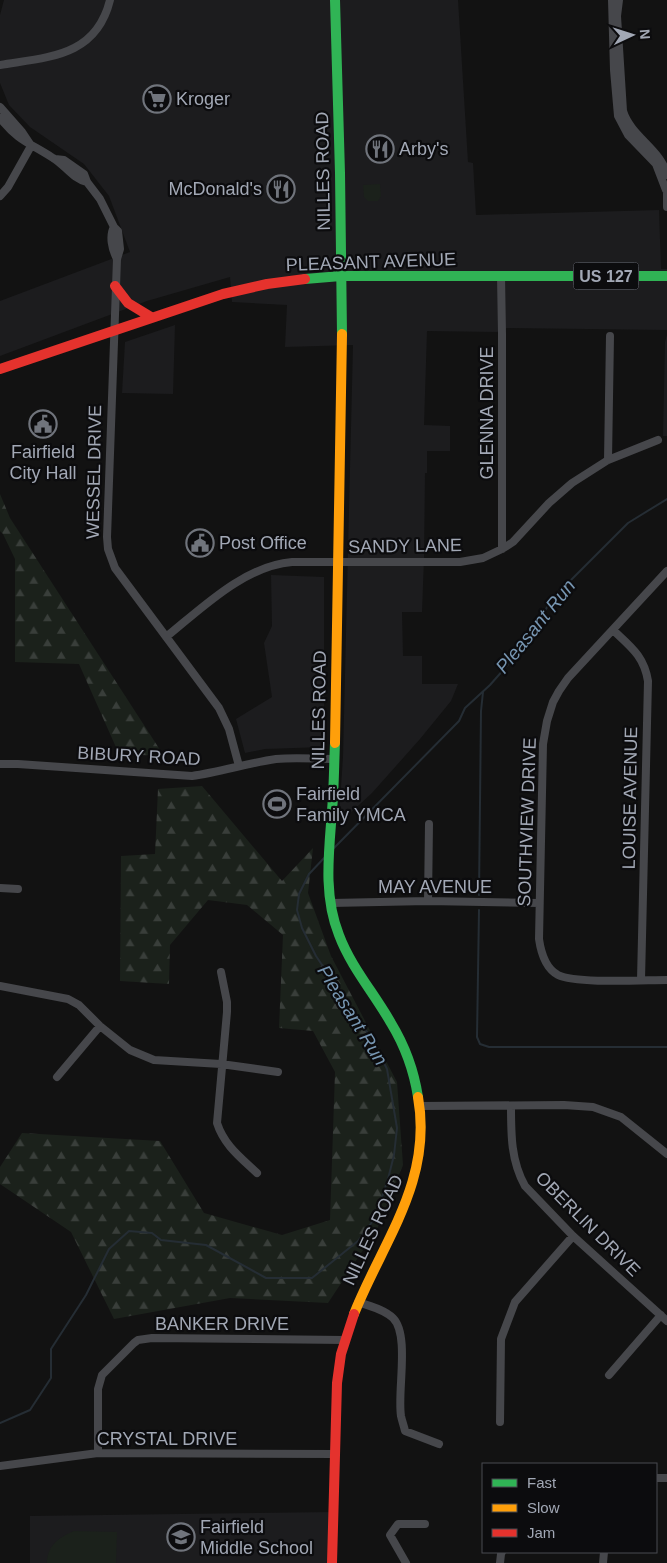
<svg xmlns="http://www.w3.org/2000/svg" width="667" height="1563" font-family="Arial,sans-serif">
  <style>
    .built { fill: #1c1c1e }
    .forest { fill: url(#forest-firs) }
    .green { fill: #1b211b }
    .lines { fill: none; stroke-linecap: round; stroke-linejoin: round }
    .stream { stroke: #252d34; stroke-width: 2 }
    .street { stroke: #46474b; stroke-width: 8 }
    .fast { stroke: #30b455; stroke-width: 10 }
    .slow { stroke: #ff9f0a; stroke-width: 10 }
    .jam { stroke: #e5322d; stroke-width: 10 }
    .labels { text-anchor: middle; stroke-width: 4.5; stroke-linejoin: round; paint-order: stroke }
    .shield { fill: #0c0c0e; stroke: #757983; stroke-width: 1 }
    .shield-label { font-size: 16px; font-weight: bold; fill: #a2a8b5 }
    .poi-label { font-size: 18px; fill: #a2a8b5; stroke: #0c0c0e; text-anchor: start }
    .street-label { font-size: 18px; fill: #a2a8b5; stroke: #0c0c0e }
    .water-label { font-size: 19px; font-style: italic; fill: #7796b2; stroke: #0c0c0e }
  </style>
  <defs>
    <pattern id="forest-firs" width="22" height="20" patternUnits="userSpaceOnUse" patternTransform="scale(1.25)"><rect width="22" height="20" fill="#1b211b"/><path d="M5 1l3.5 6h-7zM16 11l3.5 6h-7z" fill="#393e3a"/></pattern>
  </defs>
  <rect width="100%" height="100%" fill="#121212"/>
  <path class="built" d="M4 0H458L468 162 473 163 476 215 659 210 661 269H667V330L507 328 497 332 427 331 424 425 450 426V451H427V473H425L424 558 422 612H402L403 656H422V684H458L451 701 420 739 372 793 346 817H339L343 757 353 345 285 347 287 305 232 302 230 277 147 301 0 356V301L130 252 109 196 84 164 30 127 9 105 0 83V15Z
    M175 325 173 394 122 393 125 342Z
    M667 335V436H663L665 342Z
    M271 575 324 577V747L265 749 245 753 236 719 272 697 264 643 272 626Z
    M334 1512 332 1563H30V1516Z"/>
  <path class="forest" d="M0 494 10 518 164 756 119 754 79 664 15 662V559L3 534 0 531Z
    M202 786 282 881 313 848 308 893 331 956 397 1082 403 1165 377 1229 328 1303 230 1298 114 1319 71 1232 0 1184V1167L22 1133 160 1141 204 1213 282 1235 330 1220 335 1072 313 1031 279 1028 283 935 247 905 208 900 170 945 169 984 120 981 121 856 155 854 158 789Z"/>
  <path class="green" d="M380 184 381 196 378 201H368L364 197 363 185Z
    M74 1531 117 1532 116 1563H47C47 1546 59 1537 74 1531Z"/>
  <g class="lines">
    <path class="stream" d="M334 848 459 721 465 708 490 685 527 643 551 600 628 523 667 499
      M479 895 481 711 483 692
      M479 910 477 1037 480 1044 489 1047H667
      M0 1423 30 1410 51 1378V1349L86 1295 109 1249 129 1231 152 1233 161 1240 206 1245 266 1278H312L358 1241 375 1218 388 1179 394 1155 397 1128 387 1069 373 1041 316 956 302 928 297 910 299 894 309 874 325 857"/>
    <path class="street" d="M612 0 614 70 618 116 628 135 656 164 666 190
      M619 0 617 16 623 111C631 137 661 149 667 175
      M0 65C48 57 96 57 110 0
      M0 107 22 132 30 144
      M0 118C18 141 30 143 53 158 65 165 73 179 87 182
      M55 159 64 160 84 174 87 182 100 199 114 227 118 231 120 249 117 259 107 537 108 549 115 568 219 708 229 729 239 766
      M667 187V207
      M0 196 8 187 31 146
      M114 227C109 236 112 249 117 259
      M501 276 502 334V549
      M608 460 610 336
      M667 571 568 678 559 691 553 702 547 721 543 744 539 939C541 953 545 968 558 975 576 984 644 980 667 980
      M613 630C631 647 644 656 648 681L641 980
      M166 637C202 608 244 566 292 562H460L483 558 502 549 513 542 549 503 572 483 608 460 658 440
      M0 764H18L192 776C220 772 248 763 276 759 296 757 316 759 335 759
      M0 888 18 889
      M428 901 429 824
      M331 903 428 901 539 903
      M221 972 227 1002V1012L217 1123C224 1145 240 1157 257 1173
      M0 986 68 999 79 1005 100 1026 130 1050 154 1060 221 1064 278 1072
      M57 1077 100 1026
      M420 1106 564 1105 593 1107 621 1117 667 1154
      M511 1106C511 1135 511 1161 525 1186L573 1236 667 1321
      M358 1302C369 1306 384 1309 393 1318 410 1335 397 1392 401 1416 402 1421 404 1426 405 1431L439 1444
      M609 1375 661 1315
      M500 1422 501 1339 515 1302 573 1236
      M98 1453V1389L102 1375 134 1343 138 1340 152 1338 345 1340
      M0 1466 98 1453 335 1454
      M656 1478H667
      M406 1563 390 1535 398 1524H425
      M500 1563 501 1554 502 1552
      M603 1563 604 1552"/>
    <path class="fast" d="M335 0 340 173 342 334
      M305 279 341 276H667
      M335 743C334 766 334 788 332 811 329 852 323 895 339 935 351 967 374 993 391 1023 405 1046 414 1071 418 1097"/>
    <path class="slow" d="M335 743 342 334
      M354 1314C383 1241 433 1181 418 1097"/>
    <path class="jam" d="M115 286 128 303 151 317
      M0 369 223 294 267 284 305 279
      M332 1563 337 1383 341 1354 354 1314"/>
  </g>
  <defs>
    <g id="supermarket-ring" transform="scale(1.4375)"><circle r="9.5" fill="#0c0c0e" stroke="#70747c" stroke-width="1.5"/><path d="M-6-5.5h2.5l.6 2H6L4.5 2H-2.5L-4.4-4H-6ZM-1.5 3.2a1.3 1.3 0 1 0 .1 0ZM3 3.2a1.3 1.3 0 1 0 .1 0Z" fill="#70747c"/></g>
    <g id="restaurant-ring" transform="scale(1.4375)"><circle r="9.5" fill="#0c0c0e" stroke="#70747c" stroke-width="1.5"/><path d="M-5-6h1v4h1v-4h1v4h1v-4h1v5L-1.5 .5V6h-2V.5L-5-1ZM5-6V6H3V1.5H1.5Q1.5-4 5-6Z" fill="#70747c"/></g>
    <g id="civic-ring" transform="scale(1.4375)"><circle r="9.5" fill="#0c0c0e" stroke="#70747c" stroke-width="1.5"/><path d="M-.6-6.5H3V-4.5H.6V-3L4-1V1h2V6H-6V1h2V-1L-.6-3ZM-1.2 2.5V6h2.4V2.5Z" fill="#70747c"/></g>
    <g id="stadium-ring" transform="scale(1.4375)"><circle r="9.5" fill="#0c0c0e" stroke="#70747c" stroke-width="1.5"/><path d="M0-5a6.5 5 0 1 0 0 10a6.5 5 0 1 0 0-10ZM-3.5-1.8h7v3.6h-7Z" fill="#70747c"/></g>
    <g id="school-ring" transform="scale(1.4375)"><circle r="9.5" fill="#0c0c0e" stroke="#70747c" stroke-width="1.5"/><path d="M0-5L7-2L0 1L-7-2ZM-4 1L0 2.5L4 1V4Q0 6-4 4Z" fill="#70747c"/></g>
  </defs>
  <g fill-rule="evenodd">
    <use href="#supermarket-ring" x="157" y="99"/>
    <use href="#restaurant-ring" x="380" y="149"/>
    <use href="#restaurant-ring" x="281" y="189"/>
    <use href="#civic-ring" x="43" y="424"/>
    <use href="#civic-ring" x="200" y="543"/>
    <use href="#stadium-ring" x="277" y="804"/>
    <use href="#school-ring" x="181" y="1537"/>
  </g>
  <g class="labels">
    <rect class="shield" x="573.5" y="262.5" width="65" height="27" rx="4"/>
    <g class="shield-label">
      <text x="606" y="282">US 127</text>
    </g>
    <g class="poi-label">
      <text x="176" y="105">Kroger</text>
      <text x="399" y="155">Arby's</text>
      <text x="262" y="195" text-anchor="end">McDonald's</text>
      <text x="43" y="458" text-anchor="middle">Fairfield<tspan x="43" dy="21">City Hall</tspan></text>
      <text x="219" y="549">Post Office</text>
      <text x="296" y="800">Fairfield<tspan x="296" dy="21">Family YMCA</tspan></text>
      <text x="200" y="1533">Fairfield<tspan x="200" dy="21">Middle School</tspan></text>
    </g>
    <g class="street-label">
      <text transform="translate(323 171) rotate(-91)" y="6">NILLES ROAD</text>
      <text transform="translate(371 262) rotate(-2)" y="6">PLEASANT AVENUE</text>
      <text transform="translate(487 413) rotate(-90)" y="6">GLENNA DRIVE</text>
      <text transform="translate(94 472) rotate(-89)" y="6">WESSEL DRIVE</text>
      <text transform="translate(405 546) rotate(-1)" y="6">SANDY LANE</text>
      <text transform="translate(319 710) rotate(-89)" y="6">NILLES ROAD</text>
      <text transform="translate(139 756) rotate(3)" y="6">BIBURY ROAD</text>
      <text transform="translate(630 798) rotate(-89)" y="6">LOUISE AVENUE</text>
      <text transform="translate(527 822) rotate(-88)" y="6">SOUTHVIEW DRIVE</text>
      <text x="435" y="893">MAY AVENUE</text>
      <text transform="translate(588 1224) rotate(45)" y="6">OBERLIN DRIVE</text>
      <text transform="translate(373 1230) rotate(-65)" y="6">NILLES ROAD</text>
      <text x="222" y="1330">BANKER DRIVE</text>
      <text x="167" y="1445">CRYSTAL DRIVE</text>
    </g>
    <g class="water-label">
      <text transform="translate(535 626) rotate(-51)" y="7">Pleasant Run</text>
      <text transform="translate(353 1015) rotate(58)" y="7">Pleasant Run</text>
    </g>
  </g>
  <rect x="482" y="1463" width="175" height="90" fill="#0c0c0e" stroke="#484a51"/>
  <rect x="492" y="1479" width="25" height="8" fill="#30b455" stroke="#484a51"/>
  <text x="527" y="1488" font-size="15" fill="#a2a8b5">Fast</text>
  <rect x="492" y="1504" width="25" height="8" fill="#ff9f0a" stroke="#484a51"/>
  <text x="527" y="1513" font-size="15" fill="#a2a8b5">Slow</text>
  <rect x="492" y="1529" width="25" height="8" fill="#e5322d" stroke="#484a51"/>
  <text x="527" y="1538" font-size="15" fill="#a2a8b5">Jam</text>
  <g transform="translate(632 35) rotate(86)" stroke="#0c0c0e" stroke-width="4" paint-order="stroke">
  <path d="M0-4L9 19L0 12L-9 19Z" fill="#a2a8b5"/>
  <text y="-8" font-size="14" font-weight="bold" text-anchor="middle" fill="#a2a8b5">N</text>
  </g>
</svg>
